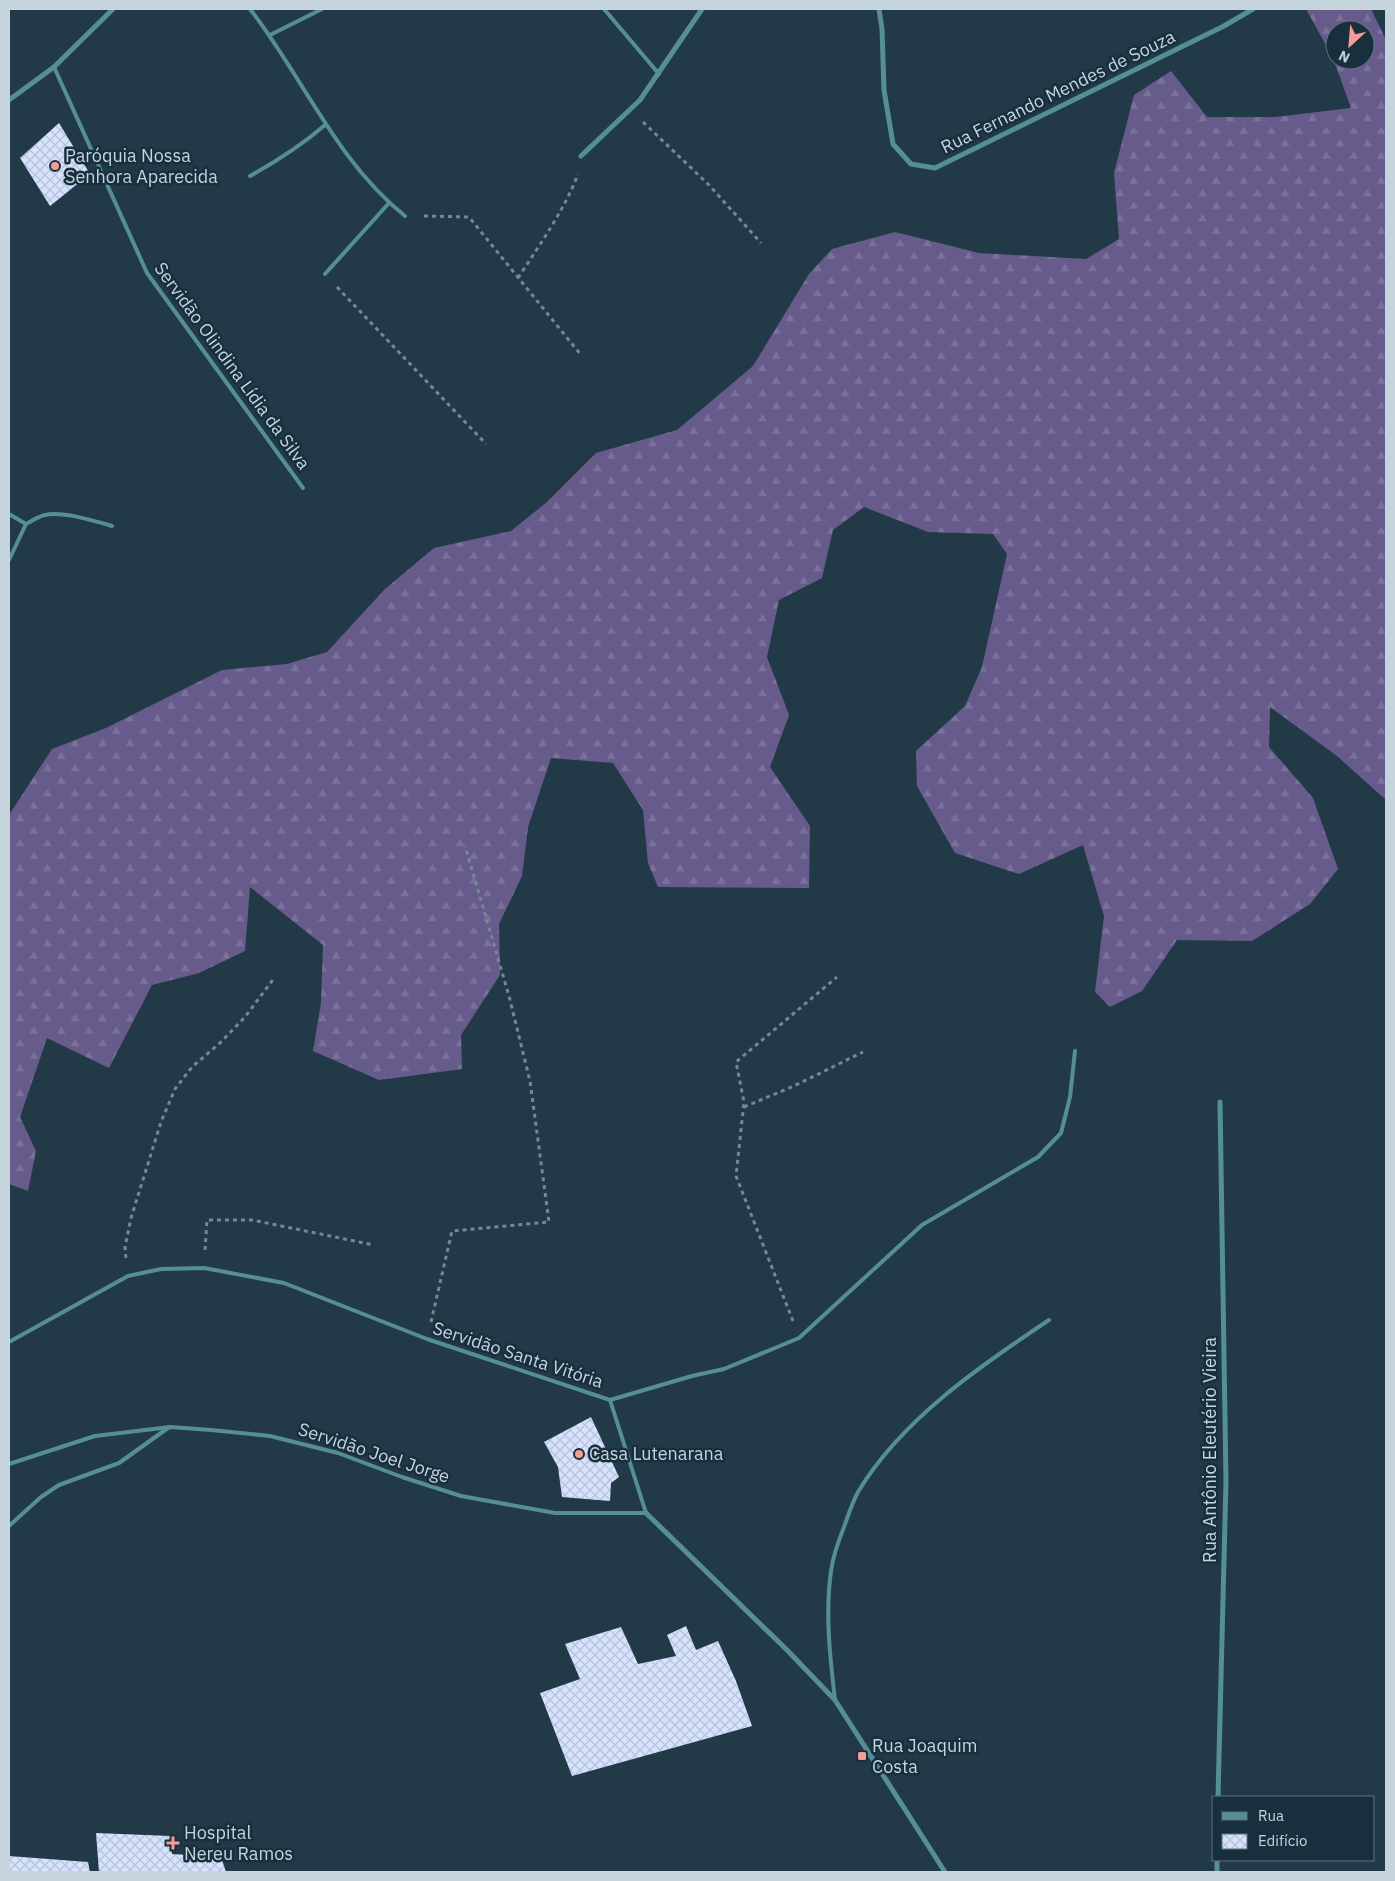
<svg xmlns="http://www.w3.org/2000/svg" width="1395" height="1881" font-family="'IBM Plex Sans',sans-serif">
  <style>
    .forest { fill: url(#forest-firs); fill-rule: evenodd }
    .building { fill: url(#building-cross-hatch) }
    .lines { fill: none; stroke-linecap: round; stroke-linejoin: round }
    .path { stroke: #758893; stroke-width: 3; stroke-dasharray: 4 4; stroke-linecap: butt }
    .service { stroke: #558e96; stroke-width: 4 }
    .minor { stroke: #558e96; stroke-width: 5 }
    .poi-dot { fill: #f59b98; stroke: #18303e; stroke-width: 2 }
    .labels { text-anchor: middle; stroke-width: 5; stroke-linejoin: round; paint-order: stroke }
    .street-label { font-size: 18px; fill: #c6d4dd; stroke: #18303e }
    .poi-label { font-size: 18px; fill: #c6d4dd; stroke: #18303e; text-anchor: start }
  </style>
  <defs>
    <pattern id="forest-firs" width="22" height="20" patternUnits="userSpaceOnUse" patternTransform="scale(1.25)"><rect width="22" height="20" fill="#675b8b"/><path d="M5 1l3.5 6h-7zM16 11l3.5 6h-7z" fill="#7b729b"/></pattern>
    <pattern id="building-cross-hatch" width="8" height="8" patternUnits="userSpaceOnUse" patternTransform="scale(1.25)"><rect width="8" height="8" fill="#d6e2fe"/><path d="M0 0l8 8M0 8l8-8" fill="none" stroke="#b7c2d8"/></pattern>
  </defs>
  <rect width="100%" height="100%" fill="#223a48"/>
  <path class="forest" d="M1306 9H1371L1386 40V800L1337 756 1270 707 1269 747 1313 798 1338 869 1310 904 1252 941 1177 940 1142 991 1110 1007 1095 992 1104 916 1083 845 1019 874 955 853 917 786 916 751 965 706 982 667 1007 554 993 534 928 532 864 507 833 530 822 578 779 600 767 657 789 715 770 767 810 826 809 888 658 887 648 863 643 810 613 763 551 758 528 827 522 876 499 924 500 975 461 1035 462 1069 379 1080 313 1051 321 1003 323 945 250 887 245 951 199 973 152 985 109 1068 47 1038 20 1117 36 1151 28 1191 9 1184V815L52 749 106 728 222 670 287 664 327 652 385 589 434 548 511 531 547 502 596 453 677 430 753 366 809 274 832 249 895 232 979 253 1086 259 1119 239 1114 173 1134 95 1171 71 1207 117H1276L1351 108 1333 58ZM1335 30H1365V60H1335Z"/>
  <path class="building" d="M59 123 90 174 50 206 20 158Z
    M591 1417 619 1477 611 1483 610 1501 562 1497 558 1467 544 1442Z
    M686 1626 696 1650 718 1641 736 1681 752 1726 572 1776 540 1693 580 1679 565 1644 621 1627 638 1664 676 1656 667 1635Z
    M96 1833 170 1836 172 1854 221 1857 226 1872H99Z
    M9 1856 88 1862 90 1872H9Z"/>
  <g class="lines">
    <path class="path" d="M643 122 709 185 761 243
      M424 216 469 217 581 355
      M518 278C540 244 564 211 578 174
      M337 287 486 444
      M744 1107 794 1086 863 1052
      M205 1250 207 1220H252L374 1245
      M126 1258 125 1247 131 1218 161 1122 175 1089 192 1067 221 1042 245 1017 275 977
      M793 1321 736 1176 744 1102 736 1062 837 977
      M431 1322 452 1231 549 1222 530 1081 509 996 465 846"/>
    <path class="service" d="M250 9C303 77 336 161 405 216
      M604 9 659 74
      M270 35 322 9
      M54 67 147 273 303 488
      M250 176C277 161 302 145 325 125
      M325 274 389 203
      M9 514 26 524C32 521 39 516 45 515 62 511 95 521 112 526
      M9 560 26 524
      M9 1342 128 1276 161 1269 204 1268 284 1283 427 1339 610 1400 692 1376 724 1369 799 1338 922 1225 1038 1157 1061 1133 1070 1097 1075 1051
      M9 1464 95 1436 170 1427 211 1430 270 1436 338 1453 402 1477 461 1496 555 1513H646L610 1400
      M9 1526 41 1497 59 1485 119 1463 168 1428
      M835 1700C830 1657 825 1614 831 1571 833 1556 838 1542 844 1527 848 1516 852 1503 858 1492 901 1420 980 1366 1049 1320"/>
    <path class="minor" d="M879 9 882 29 884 90 893 144 911 164 935 168 1224 26 1253 9
      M9 100 54 67 113 9
      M581 156 640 100 702 9
      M646 1513 787 1650 835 1700 945 1872
      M1218 1797 1226 1481 1220 1102
      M1217 1872V1860"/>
  </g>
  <g class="poi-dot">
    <circle cx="55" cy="166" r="5"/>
    <circle cx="579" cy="1454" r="5"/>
    <rect x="857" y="1751" width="10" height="10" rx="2.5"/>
    <path d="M170.5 1835.5h5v5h5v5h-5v5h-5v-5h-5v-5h5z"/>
  </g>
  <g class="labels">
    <g class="street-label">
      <text transform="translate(1058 92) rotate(-26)" y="6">Rua Fernando Mendes de Souza</text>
      <text transform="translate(232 366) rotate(54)" y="6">Servidão Olindina Lídia da Silva</text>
      <text transform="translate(518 1355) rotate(18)" y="6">Servidão Santa Vitória</text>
      <text transform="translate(1210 1450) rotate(-90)" y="6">Rua Antônio Eleutério Vieira</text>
      <text transform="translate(374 1453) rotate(18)" y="6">Servidão Joel Jorge</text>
    </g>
    <g class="poi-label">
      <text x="65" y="162">Paróquia Nossa<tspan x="65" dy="21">Senhora Aparecida</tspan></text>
      <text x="589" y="1460">Casa Lutenarana</text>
      <text x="872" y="1752">Rua Joaquim<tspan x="872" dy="21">Costa</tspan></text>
      <text x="184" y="1839">Hospital<tspan x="184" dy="21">Nereu Ramos</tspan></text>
    </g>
  </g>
  <rect width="1395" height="1881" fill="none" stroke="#c6d4dd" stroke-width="20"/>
  <rect x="1212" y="1796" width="162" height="65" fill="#18303e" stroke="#5e727e"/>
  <rect x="1222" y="1812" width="25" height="8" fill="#558e96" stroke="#5e727e"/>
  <text x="1258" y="1821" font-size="15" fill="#c6d4dd">Rua</text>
  <rect x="1222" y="1834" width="25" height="15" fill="url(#building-cross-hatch)" stroke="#5e727e"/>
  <text x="1258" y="1846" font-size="15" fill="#c6d4dd">Edifício</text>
  <g transform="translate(1350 45) rotate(206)"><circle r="24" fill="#18303e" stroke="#5e727e"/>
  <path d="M0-4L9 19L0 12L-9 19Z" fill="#f59b98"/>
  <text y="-8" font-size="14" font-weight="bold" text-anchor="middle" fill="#c6d4dd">N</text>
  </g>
</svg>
